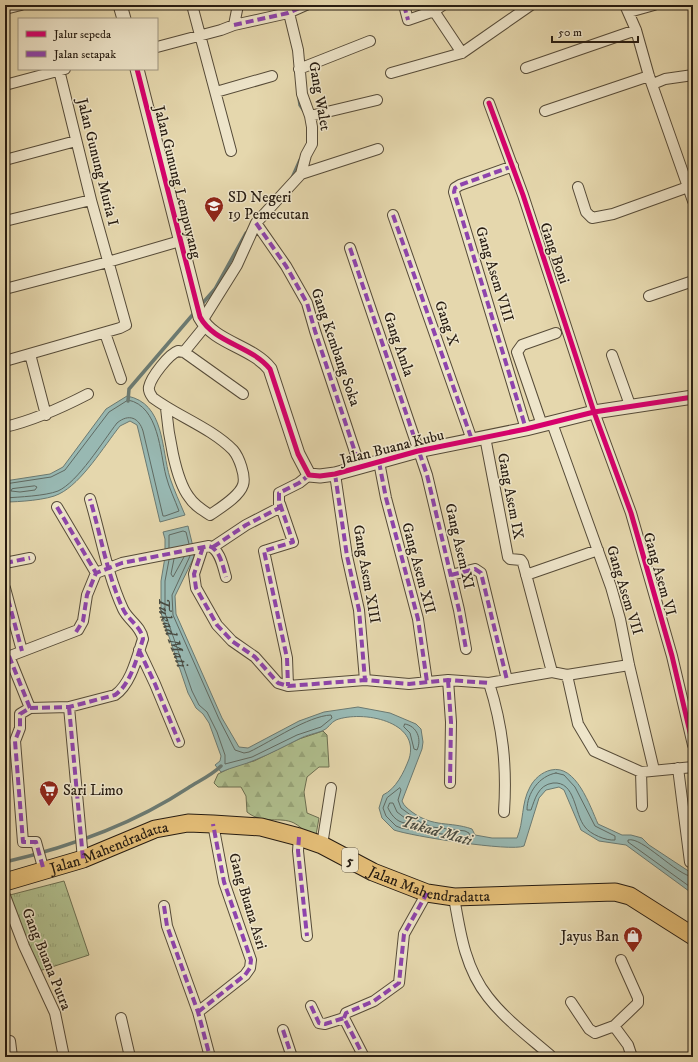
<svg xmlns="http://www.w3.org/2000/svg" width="698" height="1062" font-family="'IM FELL DW Pica',serif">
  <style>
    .grass { fill: url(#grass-tufts); stroke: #6c6e50 }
    .forest { fill: url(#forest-firs); stroke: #6c6e50 }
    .water { fill: #98b8b2; stroke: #6b7a72 }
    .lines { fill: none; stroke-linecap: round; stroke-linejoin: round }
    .shore { stroke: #606a62; stroke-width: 1 }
    .stream { stroke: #6b7a72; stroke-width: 3.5 }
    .minor-casing { stroke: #564b38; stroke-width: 12 }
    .tertiary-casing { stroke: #564b38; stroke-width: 15 }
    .trunk-casing { stroke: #271c11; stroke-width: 19 }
    .minor { stroke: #eee5ca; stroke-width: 10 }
    .tertiary { stroke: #eee5ca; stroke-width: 13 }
    .trunk { stroke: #e2bc76; stroke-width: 17 }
    .quiet { stroke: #8e44ad; stroke-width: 4; stroke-dasharray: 8 4; stroke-linecap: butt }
    .cycleway-casing { stroke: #eee5ca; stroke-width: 8 }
    .cycleway { stroke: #d6006c; stroke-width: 5 }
    .labels { text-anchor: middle; stroke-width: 3; stroke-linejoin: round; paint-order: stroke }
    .shield { fill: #eee5ca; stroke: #635848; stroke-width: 1 }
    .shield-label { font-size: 14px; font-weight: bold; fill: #271c11 }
    .street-label { font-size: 15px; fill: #271c11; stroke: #eee5ca }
    .poi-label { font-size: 15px; fill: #271c11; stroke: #eee5ca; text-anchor: start }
    .water-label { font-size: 16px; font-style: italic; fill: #494b41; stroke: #eee5ca }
  </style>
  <defs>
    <pattern id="grass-tufts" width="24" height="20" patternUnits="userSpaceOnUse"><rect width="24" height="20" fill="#b0bf8e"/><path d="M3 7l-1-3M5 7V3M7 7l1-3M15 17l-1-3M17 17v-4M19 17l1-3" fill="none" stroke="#97a479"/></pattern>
    <pattern id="forest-firs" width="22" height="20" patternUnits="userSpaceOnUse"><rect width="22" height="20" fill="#b0bf8e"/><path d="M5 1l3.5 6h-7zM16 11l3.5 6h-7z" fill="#97a479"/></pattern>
  </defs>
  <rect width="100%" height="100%" fill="#e5d7ad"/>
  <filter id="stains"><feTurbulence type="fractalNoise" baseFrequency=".005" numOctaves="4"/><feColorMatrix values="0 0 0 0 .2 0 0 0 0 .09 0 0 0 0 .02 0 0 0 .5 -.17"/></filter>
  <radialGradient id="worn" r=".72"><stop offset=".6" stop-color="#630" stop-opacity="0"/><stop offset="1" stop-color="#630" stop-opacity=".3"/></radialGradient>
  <path class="grass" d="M64 881 89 955 33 973 6 896Z"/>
  <path class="forest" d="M323 731 327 735 329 767H319L307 777 304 792 307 813 319 818 316 835C302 833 305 829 294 823 280 816 263 825 247 812L246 796 241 787H218L214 783 218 774 234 766 254 761 299 739Z"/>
  <path class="water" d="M127 396C165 403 161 449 170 478 174 490 180 503 185 515L160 522 139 433 137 425 130 421 120 426C104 446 82 483 59 494 48 500 18 502 5 502V481L50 474 63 467 106 409Z
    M188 526 195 555 175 596 176 614 222 718 239 747 248 748 299 721 324 712 358 707 390 713 416 724 421 729 423 742 422 749 402 801C404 806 407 808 412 812 434 828 449 821 472 829L475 835 492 838H517C524 822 521 803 530 787 534 779 542 772 551 770 576 764 590 806 598 824L622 835H631L642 838 649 845 693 874V894L626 845 599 841 581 830 564 790 559 787 546 790 539 798 524 846C511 852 411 836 394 830L382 818 379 808 383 795C396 789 404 772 409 759 421 721 362 710 336 720 331 722 328 729 322 731 314 734 306 735 299 739 285 746 270 754 255 760 244 765 232 767 221 772L215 765 220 761 221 756 209 723 203 714 196 708 188 693 161 613V581L165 557V539L163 532Z"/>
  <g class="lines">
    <g class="shore">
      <path d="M5 484 51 477 65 470 109 412 128 400C159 406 160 453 166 476 169 488 175 500 179 511L165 516H163L143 431C139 418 129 413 117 423 103 441 78 482 58 491 45 496 19 497 5 498"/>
      <path d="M35 486 37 487 35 490 20 492 11 491 12 489Z"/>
      <path d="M169 548V535L183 531 186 532 189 544"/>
      <path d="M174 559 171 574 173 577 184 557"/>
      <path id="s1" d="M169 560 165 581V613L192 691 199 705 207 712 217 732 225 755V764L252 757 297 735 321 727 332 718 331 715C308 716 272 741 249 752L244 753 235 750 219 719 173 615 172 595 190 556"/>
      <path d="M405 724C417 726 422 739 417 750L414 749 410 733 404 727Z"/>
      <path d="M556 773 564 775 575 787 595 826 615 836V840C606 841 590 834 585 827 574 814 576 781 553 783 538 785 535 799 531 810H527C527 793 539 776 556 773Z"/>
      <path d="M400 788 401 790 398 800 401 808 420 822 432 827 465 831 469 833 470 838 401 828 396 826 386 816 383 808 387 798Z"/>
      <path d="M390 803H393L397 812 409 821V823C399 824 392 817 388 808Z"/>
      <path d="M693 877C676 875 642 836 628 840V842L693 889"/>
    </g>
    <path class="stream" d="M284 5 286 13
      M299 98 300 105 304 111
      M292 178 300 160
      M201 305 215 289 246 233
      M128 401 129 389 195 312
      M5 862C70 847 132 825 188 788 199 781 212 775 221 766"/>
    <g class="minor-casing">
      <path id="minor" d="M192 5 231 151
        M404 5 408 20 434 11 443 5
        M625 5 636 30 649 76 693 201
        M5 9 21 5
        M434 11 462 53
        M629 12 654 5
        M234 25 288 13 306 5
        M157 47 221 30 234 25 238 5
        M526 68 636 30
        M299 69 370 41
        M391 73 462 53 531 5
        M653 84 665 79 693 75
        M5 85 65 69
        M216 92 272 76
        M489 103 523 195 594 412 631 513 672 656 693 745
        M545 111 649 76
        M310 116 377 100
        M5 160 76 141
        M513 166 460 185 455 188 454 192 526 429
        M301 174 378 149
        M578 187 586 212 592 218 613 214 688 187
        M393 215 472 440
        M5 221 91 200
        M256 223 286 266 307 303 315 331 360 467
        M350 248 427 475 459 610 466 649
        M5 289 108 262 180 241
        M649 296 693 281
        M202 321 237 265 256 223 301 174 306 155 312 144V127L310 116 302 94 298 50 289 13
        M105 333 121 379
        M184 352 206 325
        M30 354 46 415
        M612 355 630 405
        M5 361 120 328 126 325 91 200 59 70
        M166 408C168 431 175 479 189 497 194 505 202 510 210 515 220 508 239 497 243 485 246 476 239 457 233 450 211 428 179 417 153 398 151 395 148 392 149 387 151 377 169 354 178 351L184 352 243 394
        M552 423 611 587 620 619 629 665 654 770
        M542 425 517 352 522 345 556 333
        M5 427C35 420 61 408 88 394
        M485 437 508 557 510 559 521 560 523 563 552 672
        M379 462 386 498 418 619 427 682
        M335 474 347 556 359 610 365 680
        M280 504 293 542 264 551 287 658 288 686
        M57 507 96 573
        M203 547 194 574 196 588 217 625 232 641 255 657 278 683 288 686 365 680 409 684 448 680 489 683 552 672 567 675 629 665
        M213 547 246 525 279 508V493L299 483 309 475
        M5 563 30 558
        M451 575 475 569 481 573 507 680
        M526 575 598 550
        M5 588 22 651
        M139 650 155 684 179 742
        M9 656 30 708 20 714V728L15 741 23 842H36L44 871
        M5 658 78 630 83 621 87 595 96 573 122 563 209 546C220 549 223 567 226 577
        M567 675 578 724 594 751 641 772 693 767
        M448 680 451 722 450 783
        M489 683C503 727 507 766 504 812
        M69 707 83 859
        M30 708 69 707 115 695C131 684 137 657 143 639 141 626 128 620 123 609 107 574 101 536 90 499
        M678 768 690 862
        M641 772 642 806
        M299 837 298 851 307 936
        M322 845 331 788
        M5 896 24 946 55 1013 64 1057
        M454 897C460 932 465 968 488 997 505 1019 529 1037 550 1055
        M164 906 167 926 198 1012 210 1057
        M571 1002 589 1029 595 1033 614 1026 638 1003V998L621 960
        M311 1006 319 1023 325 1024 344 1018 364 1057
        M198 1012 245 975 250 968 251 960 224 882 213 824
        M121 1018 130 1057
        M344 1018 346 1013 374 1001 399 983 404 934 427 893
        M614 1026 628 1045 632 1057
        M283 1030 292 1057
        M10 1041 12 1057"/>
    </g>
    <g class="tertiary-casing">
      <path id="tertiary" d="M120 5 124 19
        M137 69 200 317C214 343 252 346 270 369L298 454 309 475 320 476 335 474 418 451 526 429 594 412 693 397"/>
    </g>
    <g class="trunk-casing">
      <g id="trunk">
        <path id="s2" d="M5 882 83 859 155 829 188 823 213 824 261 827 299 837 322 845 373 872 427 893 454 897 615 892 630 896 693 936"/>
      </g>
    </g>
    <use href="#minor" class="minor"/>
    <use href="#tertiary" class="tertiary"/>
    <use href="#trunk" class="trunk"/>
    <path class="quiet" d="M404 5 408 20
      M234 25 288 13 306 5
      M513 166 460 185 455 188 454 192 526 429
      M393 215 472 440
      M256 223 286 266 307 303 315 331 360 467
      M350 248 427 475 459 610 466 649
      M379 462 386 498 418 619 427 682
      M335 474 347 556 359 610 365 680
      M280 504 293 542 264 551 287 658 288 686
      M57 507 96 573
      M203 547 194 574 196 588 217 625 232 641 255 657 278 683 288 686 365 680 409 684 448 680 489 683
      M213 547 246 525 279 508V493L299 483 309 475
      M5 563 30 558
      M451 575 475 569 481 573 507 680
      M5 588 22 651
      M76 632 83 621 87 595 96 573 122 563 209 546C220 549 223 567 226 577
      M139 650 155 684 179 742
      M9 656 30 708 20 714V728L15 741 23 842H36L44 871
      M448 680 451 722 450 783
      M69 707 83 859
      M30 708 69 707 115 695C131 684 137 657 143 639 141 626 128 620 123 609 107 574 101 536 90 499
      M299 837 298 851 307 936
      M164 906 167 926 198 1012 210 1057
      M311 1006 319 1023 325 1024 344 1018 364 1057
      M198 1012 245 975 250 968 251 960 224 882 213 824
      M344 1018 346 1013 374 1001 399 983 404 934 427 893
      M283 1030 292 1057"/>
    <g class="cycleway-casing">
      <path id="cycleway" d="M137 69 200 317C214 343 252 346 270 369L298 454 309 475 320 476 335 474 418 451 526 429 594 412 693 397
        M489 103 523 195 594 412 631 513 672 656 693 745"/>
    </g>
    <use href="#cycleway" class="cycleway"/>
  </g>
  <defs>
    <g id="school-pin" transform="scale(1)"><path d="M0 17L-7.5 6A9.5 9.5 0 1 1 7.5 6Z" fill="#8f2418" stroke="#eee5ca"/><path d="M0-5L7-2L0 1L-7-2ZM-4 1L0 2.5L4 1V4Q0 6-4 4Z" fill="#fff"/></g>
    <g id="supermarket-pin" transform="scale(1)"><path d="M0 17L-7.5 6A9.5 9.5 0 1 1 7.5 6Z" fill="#8f2418" stroke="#eee5ca"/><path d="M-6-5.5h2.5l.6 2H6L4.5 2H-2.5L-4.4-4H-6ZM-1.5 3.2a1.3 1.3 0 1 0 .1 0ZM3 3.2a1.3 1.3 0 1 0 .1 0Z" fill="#fff"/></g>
    <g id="shop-pin" transform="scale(1)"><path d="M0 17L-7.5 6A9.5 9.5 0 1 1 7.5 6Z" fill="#8f2418" stroke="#eee5ca"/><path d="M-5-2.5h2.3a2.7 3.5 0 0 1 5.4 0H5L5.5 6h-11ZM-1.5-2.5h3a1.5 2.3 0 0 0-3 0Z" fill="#fff"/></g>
  </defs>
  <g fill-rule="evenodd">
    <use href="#school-pin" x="214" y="206"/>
    <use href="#supermarket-pin" x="49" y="790"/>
    <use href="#shop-pin" x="633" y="936"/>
  </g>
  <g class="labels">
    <rect class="shield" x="342" y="848" width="16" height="24" rx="3"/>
    <g class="shield-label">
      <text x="350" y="865">5</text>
    </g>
    <g class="street-label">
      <text transform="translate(320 96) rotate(80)" y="5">Gang Walet</text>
      <text transform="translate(98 162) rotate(76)" y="5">Jalan Gunung Muria I</text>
      <text transform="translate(178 182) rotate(76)" y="5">Jalan Gunung Lempuyang</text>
      <text transform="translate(555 253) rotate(71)" y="5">Gang Boni</text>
      <text transform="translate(495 274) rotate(73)" y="5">Gang Asem VIII</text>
      <text transform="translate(447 323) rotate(71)" y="5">Gang X</text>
      <text transform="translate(399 344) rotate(71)" y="5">Gang Amla</text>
      <text transform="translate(336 347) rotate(71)" y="5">Gang Kembang Soka</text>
      <text transform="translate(392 447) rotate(-14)" y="5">Jalan Buana Kubu</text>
      <text transform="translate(511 496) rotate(79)" y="5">Gang Asem IX</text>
      <text transform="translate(460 546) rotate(77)" y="5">Gang Asem XI</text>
      <text transform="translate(419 568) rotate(75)" y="5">Gang Asem XII</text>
      <text transform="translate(367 574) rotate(80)" y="5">Gang Asem XIII</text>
      <text transform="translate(660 574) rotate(74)" y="5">Gang Asem VI</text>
      <text transform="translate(625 590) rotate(73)" y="5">Gang Asem VII</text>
      <text dy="5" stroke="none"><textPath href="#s2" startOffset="110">Jalan Mahendradatta</textPath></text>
      <text dy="5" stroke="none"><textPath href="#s2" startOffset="446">Jalan Mahendradatta</textPath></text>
      <text transform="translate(248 901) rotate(73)" y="5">Gang Buana Asri</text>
      <text transform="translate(47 959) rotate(68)" y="5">Gang Buana Putra</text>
    </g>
    <g class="poi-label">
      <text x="228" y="202">SD Negeri<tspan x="228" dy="17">19 Pemecutan</tspan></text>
      <text x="63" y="795">Sari Limo</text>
      <text x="619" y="941" text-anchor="end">Jayus Ban</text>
    </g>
    <g class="water-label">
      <text dy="6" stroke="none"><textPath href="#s1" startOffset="74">Tukad Mati</textPath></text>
      <text transform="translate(437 830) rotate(16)" y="6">Tukad Mati</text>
    </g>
  </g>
  <rect width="698" height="1062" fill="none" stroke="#e5d7ad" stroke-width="20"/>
  <rect x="6" y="6" width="686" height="1050" fill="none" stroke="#271c11" stroke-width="2"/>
  <rect x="10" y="10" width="678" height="1042" fill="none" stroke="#271c11"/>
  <rect x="18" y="18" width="140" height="52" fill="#eee5ca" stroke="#9e9580"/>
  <rect x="26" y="31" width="20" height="6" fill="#d6006c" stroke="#9e9580"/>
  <text x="54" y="38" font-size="12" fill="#271c11">Jalur sepeda</text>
  <rect x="26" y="51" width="20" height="6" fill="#8e44ad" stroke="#9e9580"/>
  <text x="54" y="58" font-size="12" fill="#271c11">Jalan setapak</text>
  <path d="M552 36v6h86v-6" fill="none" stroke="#271c11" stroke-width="2"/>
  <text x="558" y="36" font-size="12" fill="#271c11" stroke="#eee5ca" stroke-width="3" paint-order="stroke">50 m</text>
  <rect width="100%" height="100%" filter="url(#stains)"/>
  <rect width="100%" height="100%" fill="url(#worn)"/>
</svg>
